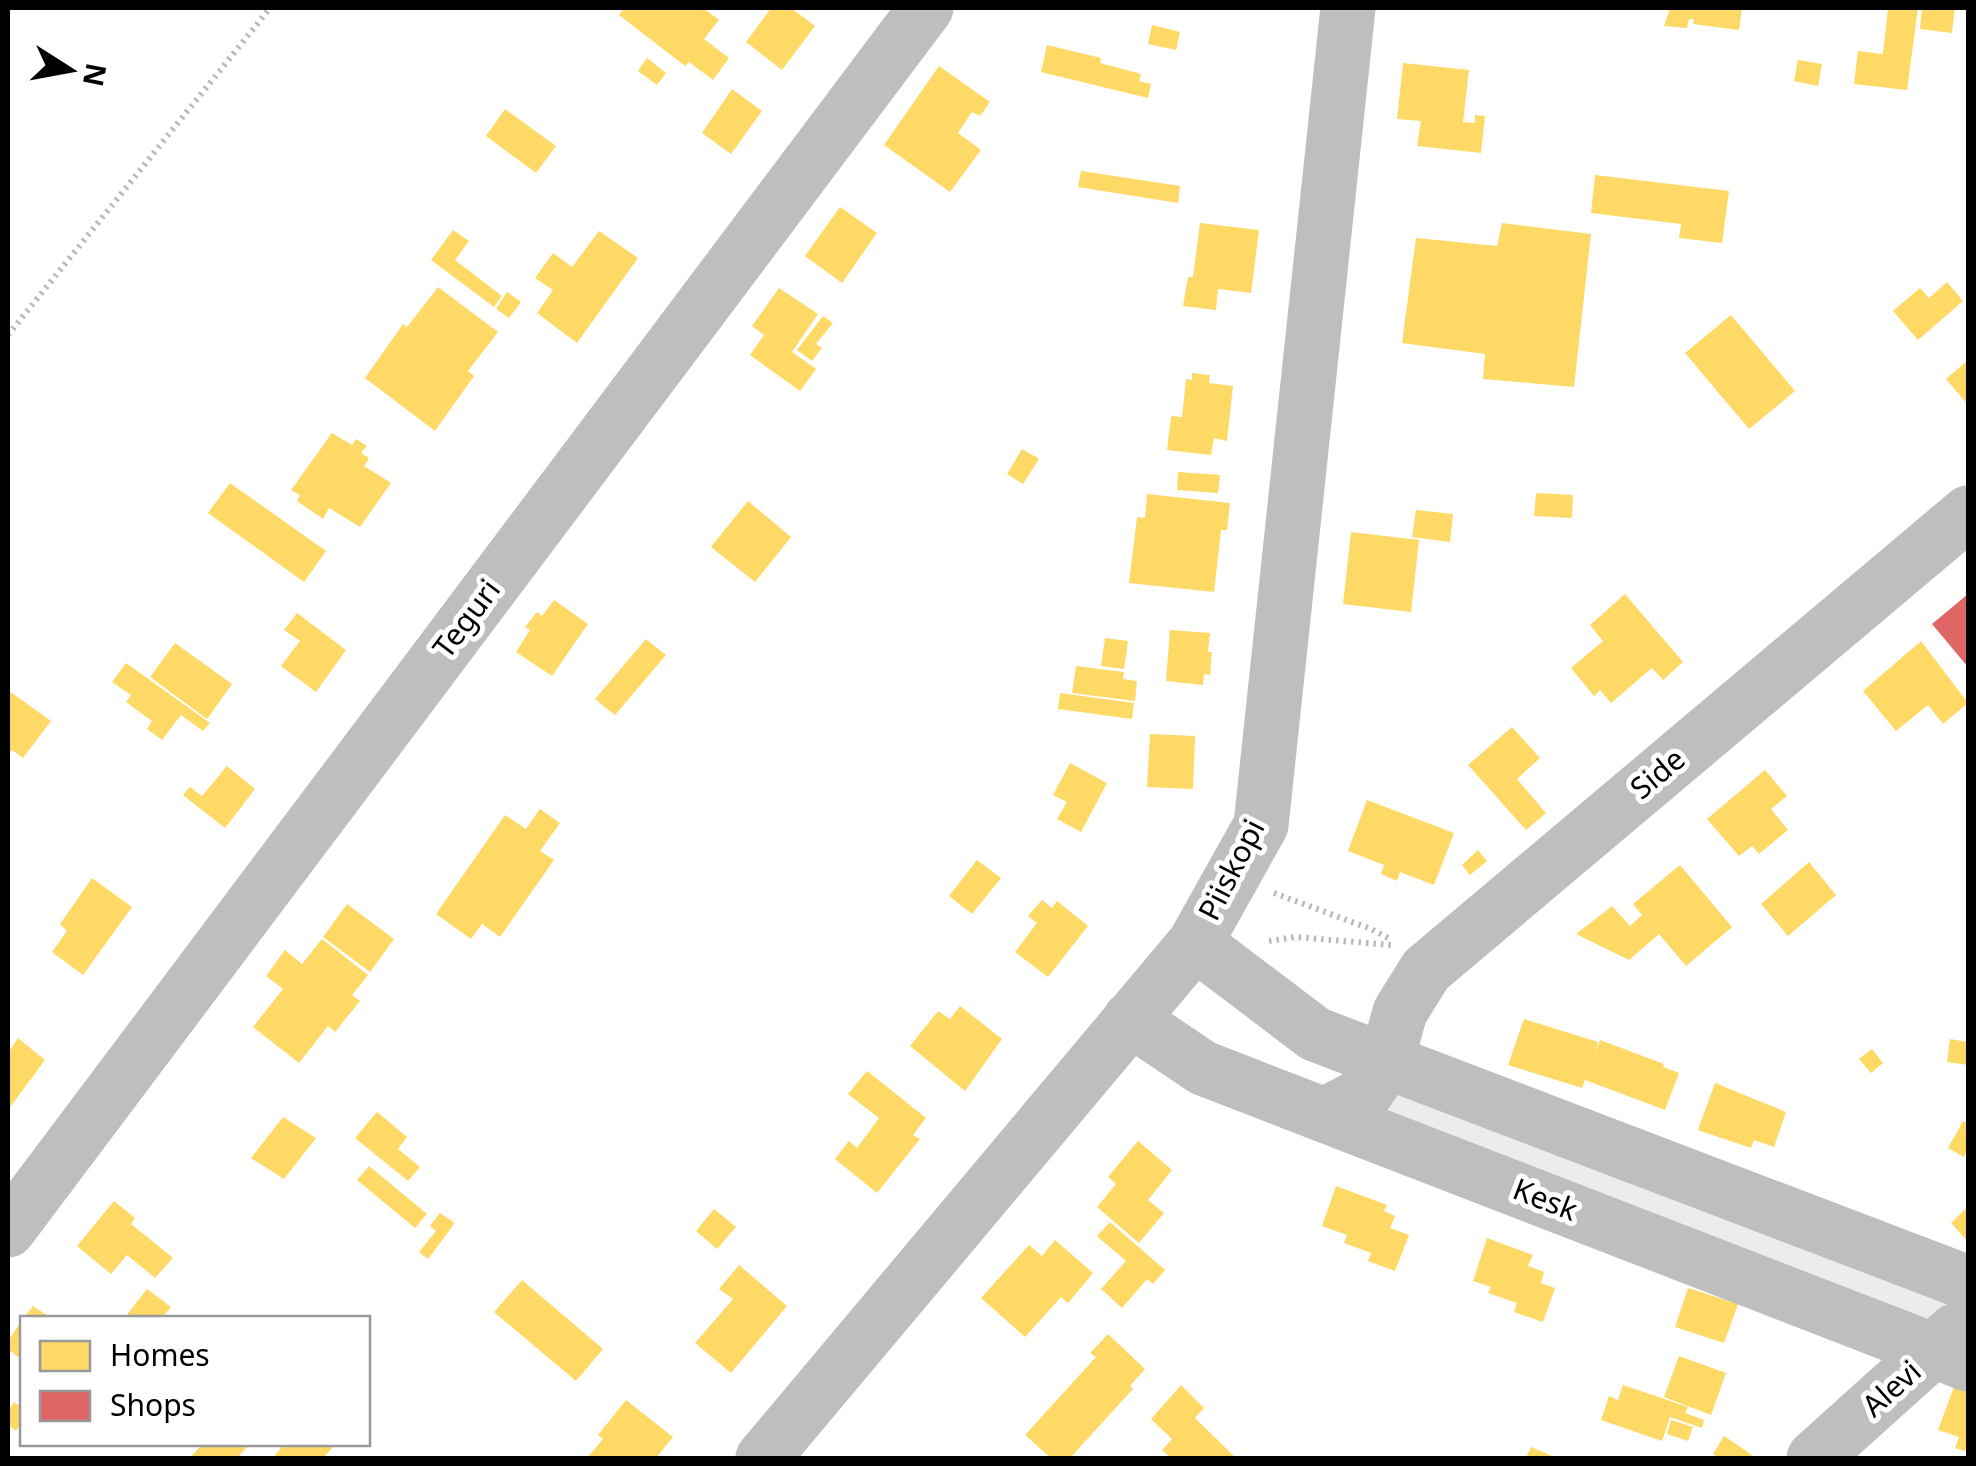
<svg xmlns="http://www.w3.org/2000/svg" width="1976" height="1466" font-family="'Noto Sans',sans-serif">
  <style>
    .green { fill: #ececec }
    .homes { fill: #ffd966 }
    .shops { fill: #e06666 }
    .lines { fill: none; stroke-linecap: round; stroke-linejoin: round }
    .path { stroke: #b9b9b9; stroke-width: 6; stroke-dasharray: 2.5 5; stroke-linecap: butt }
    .minor { stroke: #bebebe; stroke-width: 55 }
    .labels { text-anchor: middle; stroke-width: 10; stroke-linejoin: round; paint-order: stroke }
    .street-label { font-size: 30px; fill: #000; stroke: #fff }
  </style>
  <rect width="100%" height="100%" fill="#fff"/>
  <path class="green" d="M1409 1072 1968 1283V1364L1351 1125Z"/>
  <path class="homes" d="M624 8H703L719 20 704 39 729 58 713 80 689 62 685 66 619 15Z
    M771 8H791L815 26 782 70 746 42Z
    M1670 8H1742L1739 30 1693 24 1694 19H1689L1687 28 1664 26Z
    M1888 8H1918L1907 90 1854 84 1858 51 1883 54Z
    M1922 8H1955L1952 33 1920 29Z
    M1152 25 1180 32 1176 50 1148 44Z
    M1047 45 1101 58 1100 63 1141 74 1139 81 1151 84 1148 98 1041 72Z
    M647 58 666 73 657 85 638 71Z
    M1798 60 1822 64 1818 86 1794 81Z
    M1403 63 1469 70 1463 122 1475 123V115L1485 116 1481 153 1417 146 1421 121 1397 119Z
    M939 66 990 102 980 116 972 112 958 133 981 150 950 192 884 145Z
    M732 89 762 111 731 154 702 133Z
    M505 109 556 146 536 173 486 136Z
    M1081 171 1180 186 1178 203 1078 187Z
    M1595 175 1729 191 1722 243 1679 238 1681 224 1591 213Z
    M840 207 877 233 842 283 805 256Z
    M1200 223 1259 230 1251 293 1218 289 1216 310 1183 306 1188 277H1193Z
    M1502 223 1591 234 1574 387 1483 379 1485 354 1402 343 1416 238 1497 246Z
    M453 230 469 241 455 260 502 296 494 307 431 260Z
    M599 231 638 258 577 343 537 313 553 290 535 278 553 253 572 267Z
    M1947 282 1963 301 1918 340 1893 311 1920 288 1929 298Z
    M438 287 498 332 468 371 474 376 435 431 365 378 403 324 407 327Z
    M779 288 818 314 792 352 816 369 800 391 750 355 764 335 752 326Z
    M507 292 521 302 509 318 496 309Z
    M1731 315 1795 391 1749 429 1685 353Z
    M823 316 833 323 816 344 822 348 812 361 797 350Z
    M1968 360V405L1946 379Z
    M1192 373 1210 375 1209 383 1233 386 1227 441 1214 438 1211 455 1167 450 1171 416 1182 417 1186 379 1192 380Z
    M332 433 352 445 356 439 367 446 361 453 369 458 364 466 391 483 360 527 329 508 323 519 297 501 300 495 291 490Z
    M1022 449 1039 459 1023 484 1007 474Z
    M1178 472 1220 475 1218 493 1177 490Z
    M230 483 326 551 304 582 208 513Z
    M1536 493 1573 495 1572 518 1534 516Z
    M1147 494 1230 503 1227 530H1221L1214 592 1129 583 1137 517 1145 518Z
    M748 501 791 537 755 582 711 547Z
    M1416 510 1453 514 1450 542 1412 537Z
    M1351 532 1419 540 1411 612 1343 604Z
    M1625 594 1683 662 1663 680 1652 668 1611 703 1600 690 1594 696 1571 668 1603 641 1590 625Z
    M554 600 588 624 552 676 516 652 530 630 525 627 537 612 542 616Z
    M297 613 346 650 316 692 281 666 300 641 284 630Z
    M1170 630 1210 633 1208 652H1212L1210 675 1204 674 1203 685 1166 681Z
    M1105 638 1128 641 1124 669 1101 666Z
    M646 639 666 655 615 715 595 699Z
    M1921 641 1968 703 1943 724 1928 705 1896 731 1863 691Z
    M175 643 232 684 207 719 150 677Z
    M126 663 210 723 203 731 181 715 162 740 147 729 152 721 126 702 131 695 112 682Z
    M1076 666 1124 672 1123 679 1137 681 1135 701 1072 693Z
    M8 690 51 721 23 758 12 750 8 756Z
    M1060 693 1134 703 1132 719 1058 709Z
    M1512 727 1540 758 1517 779 1546 813 1526 830 1468 765Z
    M1150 734 1195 736 1193 789 1147 787Z
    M1070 763 1107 783 1081 832 1057 819 1067 802 1053 795Z
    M227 766 255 789 225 828 183 795 190 787 202 796Z
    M1765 770 1787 796 1771 809 1788 830 1759 854 1752 846 1739 856 1707 819Z
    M1367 800 1454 833 1434 885 1400 872 1397 881 1381 874 1384 865 1348 851Z
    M540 809 560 823 540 851 554 860 500 937 482 924 471 939 436 914 505 815 526 829Z
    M1478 850 1487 861 1470 875 1462 865Z
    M977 860 1001 878 972 914 949 896Z
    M1809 862 1836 895 1788 936 1761 904Z
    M1680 865 1732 927 1686 966 1659 934 1629 960 1576 934 1612 906 1630 926 1642 915 1633 904Z
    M92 878 132 907 83 975 52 952 67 931 60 924Z
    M1042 900 1052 908 1057 901 1088 926 1048 977 1015 952 1037 923 1028 916Z
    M347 904 394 939 370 972 323 937Z
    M322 939 368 975 352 995 360 1001 335 1032 328 1026 299 1063 253 1027 283 989 266 976 285 950 302 964Z
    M960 1006 1002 1039 965 1091 910 1046 938 1011 950 1019Z
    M1524 1019 1598 1042 1595 1054 1600 1040 1664 1064 1663 1067 1679 1073 1665 1110 1585 1080 1582 1088 1508 1065Z
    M18 1038 45 1060 8 1110V1053Z
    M1950 1039 1968 1042V1065L1947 1062Z
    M1872 1049 1883 1063 1871 1073 1859 1059Z
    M867 1071 926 1118 913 1135 920 1139 877 1193 835 1159 849 1141 857 1148 879 1118 848 1094Z
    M1715 1083 1786 1112 1774 1147 1754 1140 1751 1148 1698 1130Z
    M377 1112 407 1137 398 1149 420 1167 408 1181 355 1138Z
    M283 1117 316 1138 284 1179 251 1158Z
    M1963 1121 1968 1124V1149L1964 1157 1948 1148Z
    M1138 1141 1172 1170 1148 1200 1164 1213 1139 1243 1097 1207 1116 1184 1108 1177Z
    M369 1166 427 1214 415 1228 357 1180Z
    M1336 1186 1387 1205 1384 1211 1395 1216 1390 1228 1409 1235 1395 1271 1368 1261 1371 1253 1344 1243 1347 1235 1322 1226Z
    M114 1201 135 1218 131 1224 173 1258 155 1278 127 1255 111 1274 77 1246Z
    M1968 1206V1242L1951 1223Z
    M714 1209 736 1227 717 1249 696 1231Z
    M440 1213 455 1223 428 1259 419 1252 436 1231 430 1226Z
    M1110 1222 1165 1270 1153 1284 1147 1279 1122 1308 1101 1289 1126 1261 1097 1236Z
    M1487 1238 1533 1255 1528 1266 1544 1272 1541 1283 1555 1288 1543 1322 1514 1312 1517 1303 1488 1293 1491 1287 1473 1281Z
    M1055 1240 1093 1273 1068 1303 1061 1297 1025 1337 981 1298 1029 1245 1042 1256Z
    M739 1265 787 1306 731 1373 695 1343 733 1299 719 1289Z
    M522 1280 603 1349 576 1381 494 1312Z
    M1688 1288 1738 1304 1724 1343 1675 1327Z
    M147 1289 171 1307 162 1318H129L126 1316Z
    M33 1306 51 1318H24Z
    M22 1320V1360L8 1349V1341Z
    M1108 1334 1145 1369 1130 1386 1133 1389 1070 1458H1051L1025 1435 1096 1357 1090 1353Z
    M1679 1356 1726 1373 1711 1415 1664 1397Z
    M1955 1384 1968 1389V1452L1955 1448 1959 1437 1938 1430Z
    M1181 1385 1204 1408 1195 1418 1236 1458H1171L1162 1450 1172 1439 1151 1419Z
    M1623 1385 1688 1407 1685 1413 1704 1420 1702 1428 1670 1417 1662 1441 1601 1420 1609 1396 1618 1400Z
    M626 1400 673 1437 656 1458H587L603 1439 598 1435Z
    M14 1402 22 1408V1422L16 1431 8 1425V1411Z
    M1671 1420 1693 1427 1688 1441 1667 1434Z
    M1724 1436 1752 1455 1749 1458H1720L1713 1454Z
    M202 1444H245L248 1446 237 1458H190Z
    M284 1444H336L323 1458H273Z
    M1531 1447 1557 1458H1526Z"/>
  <path class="shops" d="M1968 594V667L1932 624Z"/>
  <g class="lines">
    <path class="path" d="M8 335 270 8
      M1274 893 1371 929 1392 940
      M1269 941 1296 937 1391 945"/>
    <path class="minor" d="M1195 943 1315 1034 1968 1283
      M1130 1019 1203 1068 1968 1364
      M1324 1115 1366 1093 1386 1063 1400 1012 1426 970 1968 513
      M8 1230 926 8
      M763 1458 1195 943 1261 825 1348 8
      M1814 1458 1955 1331"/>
  </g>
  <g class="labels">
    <g class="street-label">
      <text transform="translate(467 619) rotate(-53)" y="10">Teguri</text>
      <text transform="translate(1658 774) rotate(-40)" y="10">Side</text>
      <text transform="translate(1232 870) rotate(-63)" y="10">Piiskopi</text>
      <text transform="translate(1545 1200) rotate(21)" y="10">Kesk</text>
      <text transform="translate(1892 1389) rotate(-42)" y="10">Alevi</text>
    </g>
  </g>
  <rect width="1976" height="1466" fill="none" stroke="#000000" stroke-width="20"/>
  <rect x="20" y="1316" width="350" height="130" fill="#ffffff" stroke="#999999" stroke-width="2.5"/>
  <rect x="40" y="1341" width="50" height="30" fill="#ffd966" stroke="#999999" stroke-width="2.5"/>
  <text x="110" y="1366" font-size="30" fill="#000000">Homes</text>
  <rect x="40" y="1391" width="50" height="30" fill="#e06666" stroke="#999999" stroke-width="2.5"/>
  <text x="110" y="1416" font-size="30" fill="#000000">Shops</text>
  <g transform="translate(70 70) rotate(101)" stroke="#ffffff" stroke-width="8" paint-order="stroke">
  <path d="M0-8L18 38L0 25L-18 38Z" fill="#000000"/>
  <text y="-15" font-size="28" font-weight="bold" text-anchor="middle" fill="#000000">N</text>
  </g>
</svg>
